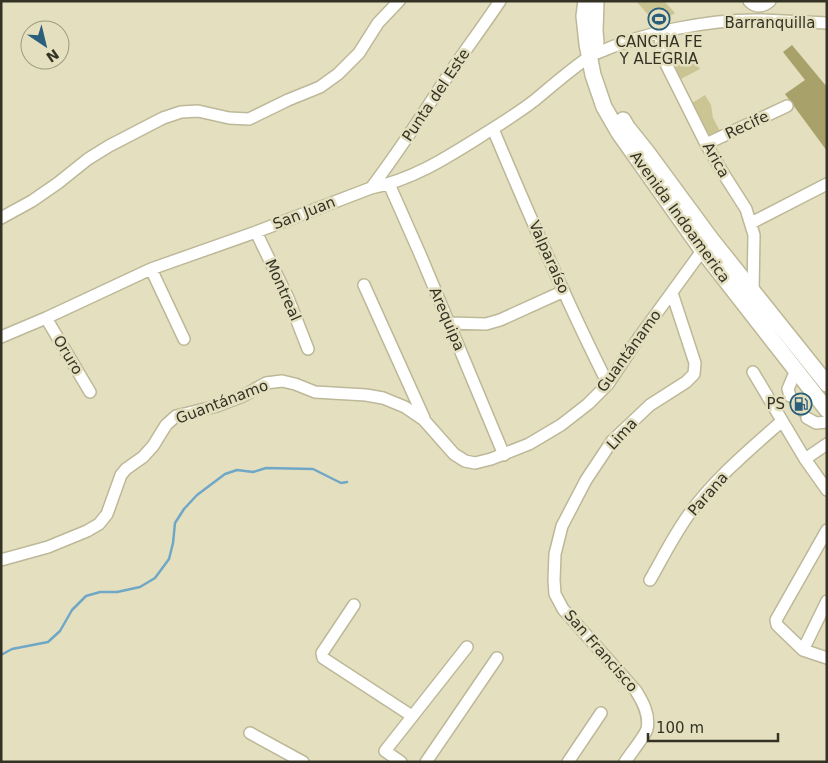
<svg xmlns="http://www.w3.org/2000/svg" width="828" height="763" font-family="'DejaVu Sans',sans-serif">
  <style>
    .green { fill: #cbc594 }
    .forest { fill: #a8a16a }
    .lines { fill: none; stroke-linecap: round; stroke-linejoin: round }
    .stream { stroke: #70a7c7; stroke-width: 2.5 }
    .minor-tunnel { stroke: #c1bda0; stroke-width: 11; stroke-dasharray: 11 5.5; stroke-linecap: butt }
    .minor-casing { stroke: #bcb898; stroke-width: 14 }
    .major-casing { stroke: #bcb898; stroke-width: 18 }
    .minor { stroke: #fff; stroke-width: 11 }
    .major { stroke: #fff; stroke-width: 15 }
    .labels { text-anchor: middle; stroke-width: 5; stroke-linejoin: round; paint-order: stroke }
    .street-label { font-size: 15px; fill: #333225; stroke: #e4e0bf }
    .poi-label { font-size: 15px; fill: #333225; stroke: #e4e0bf }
  </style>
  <rect width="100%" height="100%" fill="#e4e0bf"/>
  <path class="green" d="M638 1H664L675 13 657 25 637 2Z
    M691 55 700 69 679 80 672 65Z
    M705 95 711 105 713 118 721 133 709 138 689 105Z"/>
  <path class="forest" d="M792 45 827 87V151L785 94 805 80 783 52Z"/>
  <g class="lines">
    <path class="stream" d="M1 655 12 649 48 642 60 631 72 610 86 596 100 592H117L140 587 155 578 169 559 173 543 175 523 184 509 197 495 225 474 237 470 253 472 266 468 313 469 341 483 347 482"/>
    <path class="minor-tunnel" d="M790 396 807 418"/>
    <g class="minor-casing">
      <path id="minor" d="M749 1C756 8 763 7 770 1
        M660 32 661 48 665 62 706 144 723 173 746 209 754 235 753 292
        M597 53C645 32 709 19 762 20 783 21 805 22 827 23
        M493 129C529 215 566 301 608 384
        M706 144 787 106
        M389 184 420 254 504 455
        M371 188C398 153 421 117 445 80 463 53 482 28 500 1
        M1 218 32 201 58 183 88 159 109 146 163 118 181 112 198 111 229 118 249 119 288 100 320 87 338 74 359 53 378 23 399 1
        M751 223 827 184
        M256 232 288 298 308 349
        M151 269 184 339
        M364 285 424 418
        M46 318 90 392
        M449 323 486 324 500 320 564 291
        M1 337 46 318 151 269 256 232 371 188C411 180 443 160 478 138 497 126 517 114 535 100 553 85 570 70 589 57
        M753 372 805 459 827 490
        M790 396 788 389 796 370
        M807 418 816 423 827 422
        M805 459 827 444
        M827 530 776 620 777 625 803 650 827 658
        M1 560 48 547 87 531 99 524 107 514 121 475 126 469 143 457 153 446 166 425 176 416 217 406 243 396 266 383 282 381 295 384 315 392 366 395 383 398 405 407 424 420 454 454 465 461 475 463 491 459 529 444 561 425 588 404 608 384 640 336 707 244
        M650 580C662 559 673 537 687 517 713 480 749 450 782 421
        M354 605 322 653 323 658 412 716
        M803 650 827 601
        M250 733 303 762
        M401 762 385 751 467 647
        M426 762 497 658
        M568 762 601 713
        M625 762C630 754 645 736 647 729 650 715 643 702 636 691L563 609 555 594 554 580 555 554 562 526 586 480 612 441 650 405 686 382 694 374 695 363 672 293"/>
    </g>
    <g class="major-casing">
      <path id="major" d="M586 1 584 16 587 44 593 75 604 107 619 133 702 250 827 410
        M596 1 595 31 596 42
        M623 120 627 127 647 152 711 239 827 384"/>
    </g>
    <use href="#minor" class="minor"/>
    <use href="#major" class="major"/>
  </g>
  <defs>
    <g id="stadium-ring" transform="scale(1.125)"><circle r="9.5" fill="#e4e0bf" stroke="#2a5e7a" stroke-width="1.5"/><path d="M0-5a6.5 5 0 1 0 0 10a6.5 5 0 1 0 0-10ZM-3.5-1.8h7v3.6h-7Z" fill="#2a5e7a"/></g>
    <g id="fuel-ring" transform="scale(1.125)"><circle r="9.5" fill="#e4e0bf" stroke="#2a5e7a" stroke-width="1.5"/><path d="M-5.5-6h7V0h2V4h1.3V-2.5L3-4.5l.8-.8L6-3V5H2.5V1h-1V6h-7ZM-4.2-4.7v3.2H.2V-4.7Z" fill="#2a5e7a"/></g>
  </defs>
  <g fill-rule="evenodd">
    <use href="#stadium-ring" x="659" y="19"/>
    <use href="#fuel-ring" x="801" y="404"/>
  </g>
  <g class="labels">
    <g class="street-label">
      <text x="770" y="28">Barranquilla</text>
      <text transform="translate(436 95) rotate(-56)" y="5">Punta del Este</text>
      <text transform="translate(747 125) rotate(-25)" y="5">Recife</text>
      <text transform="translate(716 160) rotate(60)" y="5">Arica</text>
      <text transform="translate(304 213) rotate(-21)" y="5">San Juan</text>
      <text transform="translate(680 217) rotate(54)" y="5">Avenida Indoamerica</text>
      <text transform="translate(549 257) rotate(66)" y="5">Valparaíso</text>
      <text transform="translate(283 290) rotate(66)" y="5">Montreal</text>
      <text transform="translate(447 319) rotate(67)" y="5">Arequipa</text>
      <text transform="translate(629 351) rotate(-54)" y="5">Guantánamo</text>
      <text transform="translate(68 355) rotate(59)" y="5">Oruro</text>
      <text transform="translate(222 402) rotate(-21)" y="5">Guantánamo</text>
      <text transform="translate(622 434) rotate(-47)" y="5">Lima</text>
      <text transform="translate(708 494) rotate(-49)" y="5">Parana</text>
      <text transform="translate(601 651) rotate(49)" y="5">San Francisco</text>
    </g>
    <g class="poi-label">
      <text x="659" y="47">CANCHA FE<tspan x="659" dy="17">Y ALEGRIA</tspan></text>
      <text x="785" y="409" text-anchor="end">PS</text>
    </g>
  </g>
  <rect width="828" height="763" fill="none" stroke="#333225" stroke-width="5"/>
  <g transform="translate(45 45) rotate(145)"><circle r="24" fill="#e4e0bf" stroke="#9d9a81"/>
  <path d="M0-4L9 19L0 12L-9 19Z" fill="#2a5e7a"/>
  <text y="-8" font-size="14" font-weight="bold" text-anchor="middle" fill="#333225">N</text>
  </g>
  <path d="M648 733v8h130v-8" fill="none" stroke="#333225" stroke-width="2.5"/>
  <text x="656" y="733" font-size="15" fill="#333225" stroke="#e4e0bf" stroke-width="4" paint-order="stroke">100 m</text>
</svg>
